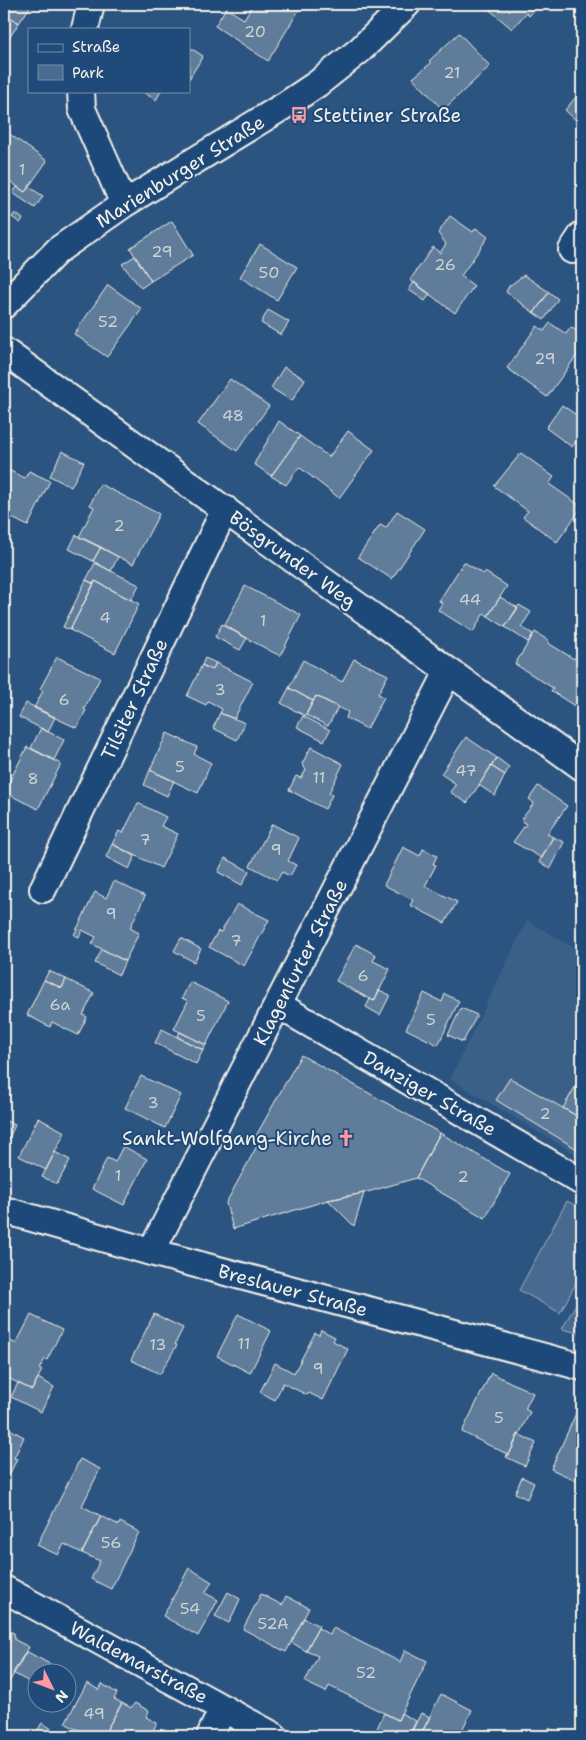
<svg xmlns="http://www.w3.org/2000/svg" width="586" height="1740" font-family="'Shantell Sans',sans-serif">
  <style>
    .built { fill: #3b6088 }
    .green { fill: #496b90; stroke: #9eaebc }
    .building { fill: #5e7b9a; stroke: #f4f1e8 }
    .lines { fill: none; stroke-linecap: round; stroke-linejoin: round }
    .street-casing { stroke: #f4f1e8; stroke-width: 30 }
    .street { stroke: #1f4a7a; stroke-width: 26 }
    .labels { text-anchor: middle; stroke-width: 4; stroke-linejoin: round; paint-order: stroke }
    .number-label { font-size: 16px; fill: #ced4d4 }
    .poi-label { font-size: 19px; fill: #f4f1e8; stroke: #1f4a7a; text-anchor: start }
    .street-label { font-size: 19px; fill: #f4f1e8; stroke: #1f4a7a }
  </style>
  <rect width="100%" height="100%" fill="#2c5481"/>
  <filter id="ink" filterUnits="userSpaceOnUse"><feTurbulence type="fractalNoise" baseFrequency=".02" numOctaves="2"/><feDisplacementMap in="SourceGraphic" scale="10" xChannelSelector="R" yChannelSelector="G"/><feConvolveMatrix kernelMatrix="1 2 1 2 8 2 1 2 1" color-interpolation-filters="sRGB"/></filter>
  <g filter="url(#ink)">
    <path class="built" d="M527 920 582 953V1158L450 1079Z"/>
    <path class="green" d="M567 1201 582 1209V1272L560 1313 519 1290Z
      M582 1293V1334L562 1329Z"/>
    <path class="building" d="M4 4H32L19 23 4 13Z
      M253 4H300L302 5 268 61 215 26 226 8 244 19Z
      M485 4H540L529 16 526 13 512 29 484 5Z
      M4 13 19 23 4 46Z
      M459 33 490 66 443 110 413 78 431 63 429 61Z
      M189 47 203 56 189 79Z
      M582 90V126L565 110Z
      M141 91H161L156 100Z
      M4 130 47 161 25 192 4 177Z
      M17 187 25 192 29 187 43 196 35 208 13 193Z
      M15 213 23 219 20 223 12 217Z
      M450 216 473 232 476 228 488 237 461 276 474 286 455 313 410 280 433 247 440 253 446 244 438 233Z
      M172 221 193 255 151 281 130 248Z
      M260 244 297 267 277 300 240 277Z
      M135 256 151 281 141 288 122 264Z
      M524 275 549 292 534 313 506 292 509 286Z
      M414 282 430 294 425 301 409 290Z
      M108 285 142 309 107 357 74 334Z
      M549 292 558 299 544 320 534 313Z
      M268 310 289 322 281 335 261 323Z
      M550 323 566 334 571 327 582 335V348L547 397 507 368 537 326 544 331Z
      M284 367 305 379 292 401 271 388Z
      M230 379 269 406 237 451 198 424Z
      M562 405 582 419 578 425 582 428V433L572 447 546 428Z
      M279 421 300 436 271 476 254 464Z
      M348 431 374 450 339 498 299 467 286 485 271 476 300 436 329 457Z
      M62 451 84 462 71 487 50 476Z
      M521 453 554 477 549 484 582 507 557 542 523 517 528 511 494 486Z
      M4 468 25 478 29 471 50 481 28 526 4 514Z
      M100 484 159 514 133 564 79 537 94 507 90 505Z
      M397 511 425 529 392 579 358 557 380 525 386 528Z
      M76 535 101 547 93 561 69 549Z
      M101 547 118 557 111 571 93 561Z
      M464 562 483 574 485 572 507 586 488 616 484 613 473 632 438 610 442 603 439 601Z
      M95 563 139 585 131 600 95 581 94 584 86 580Z
      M86 580 94 584 70 630 63 627Z
      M95 581 139 604 115 653 70 630Z
      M245 586 301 615 280 656 224 626Z
      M500 597 518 608 505 627 488 616Z
      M519 605 531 612 521 627 533 634 528 642 505 627Z
      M222 624 247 638 240 650 215 637Z
      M535 632 549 641 548 643 574 659 582 646 581 710 551 691 553 688 515 664Z
      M57 657 100 678 84 709 86 710 77 728 34 708 43 691 40 689Z
      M205 658 216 663 212 670 202 665Z
      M354 659 388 675 378 694 384 697 367 729 346 718 348 712 316 696 313 701 289 688 303 660 342 682Z
      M216 663 253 682 234 719 220 713 222 709 208 701 206 705 187 696 202 665 212 670Z
      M289 688 313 701 305 716 281 703Z
      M316 696 338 707 328 726 306 715Z
      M26 703 55 717 48 732 19 717Z
      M220 713 245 723 237 740 213 728Z
      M303 716 330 730 324 741 297 727Z
      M41 728 64 740 54 760 31 748Z
      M167 733 197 747 194 754 211 763 198 793 150 770Z
      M466 737 497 758 467 803 450 792 456 784 441 774Z
      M27 747 61 764 38 809 4 792Z
      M311 747 343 764 329 793 332 795 325 809 289 790 296 776 301 778 306 770 302 764Z
      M497 758 509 767 505 775 491 766Z
      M491 766 505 775 495 796 479 785Z
      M150 770 174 781 167 796 144 785Z
      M538 786 567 806 547 834 553 837 542 858 513 842 526 824 521 820 534 803 529 799Z
      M138 803 166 817 161 826 178 834 161 868 112 844 119 831 123 833Z
      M272 824 299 838 288 861 296 865 290 876 282 872 277 880 250 866Z
      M553 837 564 842 551 868 539 862Z
      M112 844 135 856 129 869 106 857Z
      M403 847 420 856 423 849 437 856 433 864 436 865 425 886 457 902 445 923 410 905 413 900 384 885Z
      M225 858 249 871 242 885 218 872Z
      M114 881 145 896 130 928 139 933 125 961 92 944 96 937 82 930 79 937 74 935 95 892 106 898Z
      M237 904 269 920 244 966 209 947 218 931 221 932Z
      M181 938 201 949 194 962 174 951Z
      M356 944 376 955 373 961 390 969 374 1001 336 981Z
      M102 949 125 961 119 975 95 963Z
      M49 971 66 979 62 988 44 980Z
      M66 979 94 993 83 1015 87 1017 78 1035 52 1022 50 1027 27 1015 44 980 62 988Z
      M190 982 228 1001 206 1045 174 1029 188 1001 182 998Z
      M379 990 390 995 380 1015 366 1007 370 999 374 1001Z
      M424 993 442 1002 445 994 459 1001 438 1045 406 1029Z
      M461 1008 477 1015 463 1042 448 1035Z
      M162 1029 203 1050 196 1064 155 1043Z
      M180 1032 206 1045 203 1050 177 1037Z
      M301 1055 440 1133 416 1178 364 1193 328 1200 233 1229 226 1203 257 1146 252 1143Z
      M582 1075V1119L563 1108Z
      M141 1076 181 1095 165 1128 125 1108Z
      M510 1078 582 1119V1152L496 1100Z
      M38 1118 65 1132 46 1170 19 1156Z
      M4 1120 15 1125 4 1149Z
      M440 1133 510 1174 485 1218 416 1178Z
      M123 1146 147 1159 124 1205 92 1189 107 1158 115 1162Z
      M55 1152 70 1160 57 1184 42 1177Z
      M364 1193 354 1226 328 1200Z
      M154 1314 183 1328 175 1344 177 1345 160 1374 131 1360Z
      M238 1314 271 1331 250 1373 217 1356Z
      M31 1315 62 1330 47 1360 45 1359 39 1369 42 1370 32 1390 4 1376V1337L16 1344Z
      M321 1330 335 1337 333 1341 348 1349 323 1400 309 1393 307 1395 283 1383 275 1400 260 1392 275 1363 294 1373 315 1333 319 1335Z
      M491 1373 533 1393 525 1409 530 1412 509 1455 462 1432Z
      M38 1378 54 1387 41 1412 11 1397 18 1383 32 1390Z
      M582 1400V1483L551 1469Z
      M4 1426 24 1437 14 1458 17 1459 4 1485Z
      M518 1434 536 1443 525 1466 506 1457 507 1454 509 1455Z
      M80 1459 100 1469 82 1506 101 1516 82 1553 64 1544 58 1555 37 1545Z
      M522 1477 534 1483 527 1499 515 1493Z
      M101 1516 119 1525 120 1522 139 1532 111 1589 91 1579 100 1561 82 1553Z
      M189 1568 212 1582 205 1593 218 1600 198 1636 163 1616Z
      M228 1592 240 1599 229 1623 215 1616Z
      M261 1594 282 1605 286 1596 309 1608 286 1652 243 1629Z
      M304 1618 319 1626 306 1651 291 1642Z
      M318 1628 330 1635 333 1628 400 1662 405 1650 427 1661 398 1720 329 1686 326 1692 305 1682 318 1656 306 1651Z
      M9 1631 14 1633 15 1640 29 1647 7 1686 4 1684V1633Z
      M26 1651 64 1672H38V1687L13 1673Z
      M87 1683 99 1690 102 1684 117 1693 114 1699 122 1703 103 1736H89L65 1723Z
      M441 1694 472 1710 459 1736H420Z
      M122 1703 131 1708 135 1703 149 1711 146 1717 157 1723 150 1736H103Z
      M384 1713 398 1720 401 1713 416 1721 409 1736H382L375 1733Z
      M421 1713 430 1717 420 1736H417L411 1733Z
      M42 1723 64 1736H34Z
      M549 1728 560 1735 569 1733 575 1736H544Z"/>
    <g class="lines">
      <g class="street-casing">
        <path id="street" d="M85 29 91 4
          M81 91 82 109 124 204
          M572 250 582 235
          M4 305 58 250 124 204 287 104 317 84 360 50 407 4
          M4 351 582 767
          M43 889 225 509
          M278 1005 582 1182
          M4 1210 151 1252 582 1367
          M151 1252 448 672
          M4 1589 274 1736
          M210 1736 223 1708"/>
      </g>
      <use href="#street" class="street"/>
    </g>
  </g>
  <defs>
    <g id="bus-bare" transform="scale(1.35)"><path d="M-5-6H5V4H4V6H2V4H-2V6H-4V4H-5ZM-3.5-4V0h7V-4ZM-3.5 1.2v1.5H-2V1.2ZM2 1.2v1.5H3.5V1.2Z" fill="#ff9aa2" stroke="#1f4a7a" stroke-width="2.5" paint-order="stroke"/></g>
    <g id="church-bare" transform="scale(1.35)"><path d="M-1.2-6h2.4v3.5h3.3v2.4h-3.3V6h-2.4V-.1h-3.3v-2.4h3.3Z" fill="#ff9aa2" stroke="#1f4a7a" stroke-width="2.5" paint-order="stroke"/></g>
  </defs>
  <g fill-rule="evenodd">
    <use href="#bus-bare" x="299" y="115"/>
    <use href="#church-bare" x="346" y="1138"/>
  </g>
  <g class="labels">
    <g class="number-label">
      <text x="255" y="37">20</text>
      <text x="452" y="78">21</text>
      <text x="22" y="175">1</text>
      <text x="162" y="257">29</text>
      <text x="445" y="270">26</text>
      <text x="269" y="278">50</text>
      <text x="108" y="327">52</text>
      <text x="545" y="364">29</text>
      <text x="233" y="421">48</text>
      <text x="119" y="531">2</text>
      <text x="470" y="605">44</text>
      <text x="105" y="623">4</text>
      <text x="263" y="626">1</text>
      <text x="220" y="695">3</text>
      <text x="64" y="705">6</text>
      <text x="180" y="772">5</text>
      <text x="466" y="776">47</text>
      <text x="319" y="783">11</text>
      <text x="33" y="784">8</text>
      <text x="145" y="845">7</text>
      <text x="276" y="855">9</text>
      <text x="111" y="919">9</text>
      <text x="236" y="946">7</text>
      <text x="363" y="981">6</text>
      <text x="60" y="1010">6a</text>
      <text x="201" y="1021">5</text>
      <text x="431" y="1025">5</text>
      <text x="153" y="1108">3</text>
      <text x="545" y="1119">2</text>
      <text x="118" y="1181">1</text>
      <text x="463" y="1182">2</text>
      <text x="244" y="1349">11</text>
      <text x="158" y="1350">13</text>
      <text x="318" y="1374">9</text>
      <text x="499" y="1423">5</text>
      <text x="111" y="1548">56</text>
      <text x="190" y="1614">54</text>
      <text x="273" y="1629">52A</text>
      <text x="366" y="1678">52</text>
      <text x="94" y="1719">49</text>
    </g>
    <g class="poi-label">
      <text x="313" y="122">Stettiner Straße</text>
      <text x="332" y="1145" text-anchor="end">Sankt-Wolfgang-Kirche</text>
    </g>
    <g class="street-label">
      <text transform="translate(180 171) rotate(-32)" y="7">Marienburger Straße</text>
      <text transform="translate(293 559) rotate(36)" y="7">Bösgrunder Weg</text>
      <text transform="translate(134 699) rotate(-65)" y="7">Tilsiter Straße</text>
      <text transform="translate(300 962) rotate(-63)" y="7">Klagenfurter Straße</text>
      <text transform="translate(430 1093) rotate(30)" y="7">Danziger Straße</text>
      <text transform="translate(293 1290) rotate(15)" y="7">Breslauer Straße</text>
      <text transform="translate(139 1662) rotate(28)" y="7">Waldemarstraße</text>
    </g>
  </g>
  <rect width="586" height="1740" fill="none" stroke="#1f4a7a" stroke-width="20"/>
  <rect x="10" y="10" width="566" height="1720" fill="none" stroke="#f4f1e8" stroke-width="2" filter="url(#ink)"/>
  <rect x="28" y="28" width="162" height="65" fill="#1f4a7a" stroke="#748da6"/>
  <rect x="38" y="44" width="25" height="8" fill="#1f4a7a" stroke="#748da6"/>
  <text x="72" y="52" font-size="15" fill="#f4f1e8">Straße</text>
  <rect x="38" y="65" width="25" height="15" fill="#496b90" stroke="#748da6"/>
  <text x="72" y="78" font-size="15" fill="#f4f1e8">Park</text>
  <g transform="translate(52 1688) rotate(132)"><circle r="24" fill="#1f4a7a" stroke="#748da6"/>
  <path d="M0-4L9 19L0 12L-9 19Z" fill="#ff9aa2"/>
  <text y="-8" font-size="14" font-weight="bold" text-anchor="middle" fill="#f4f1e8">N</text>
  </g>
</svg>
